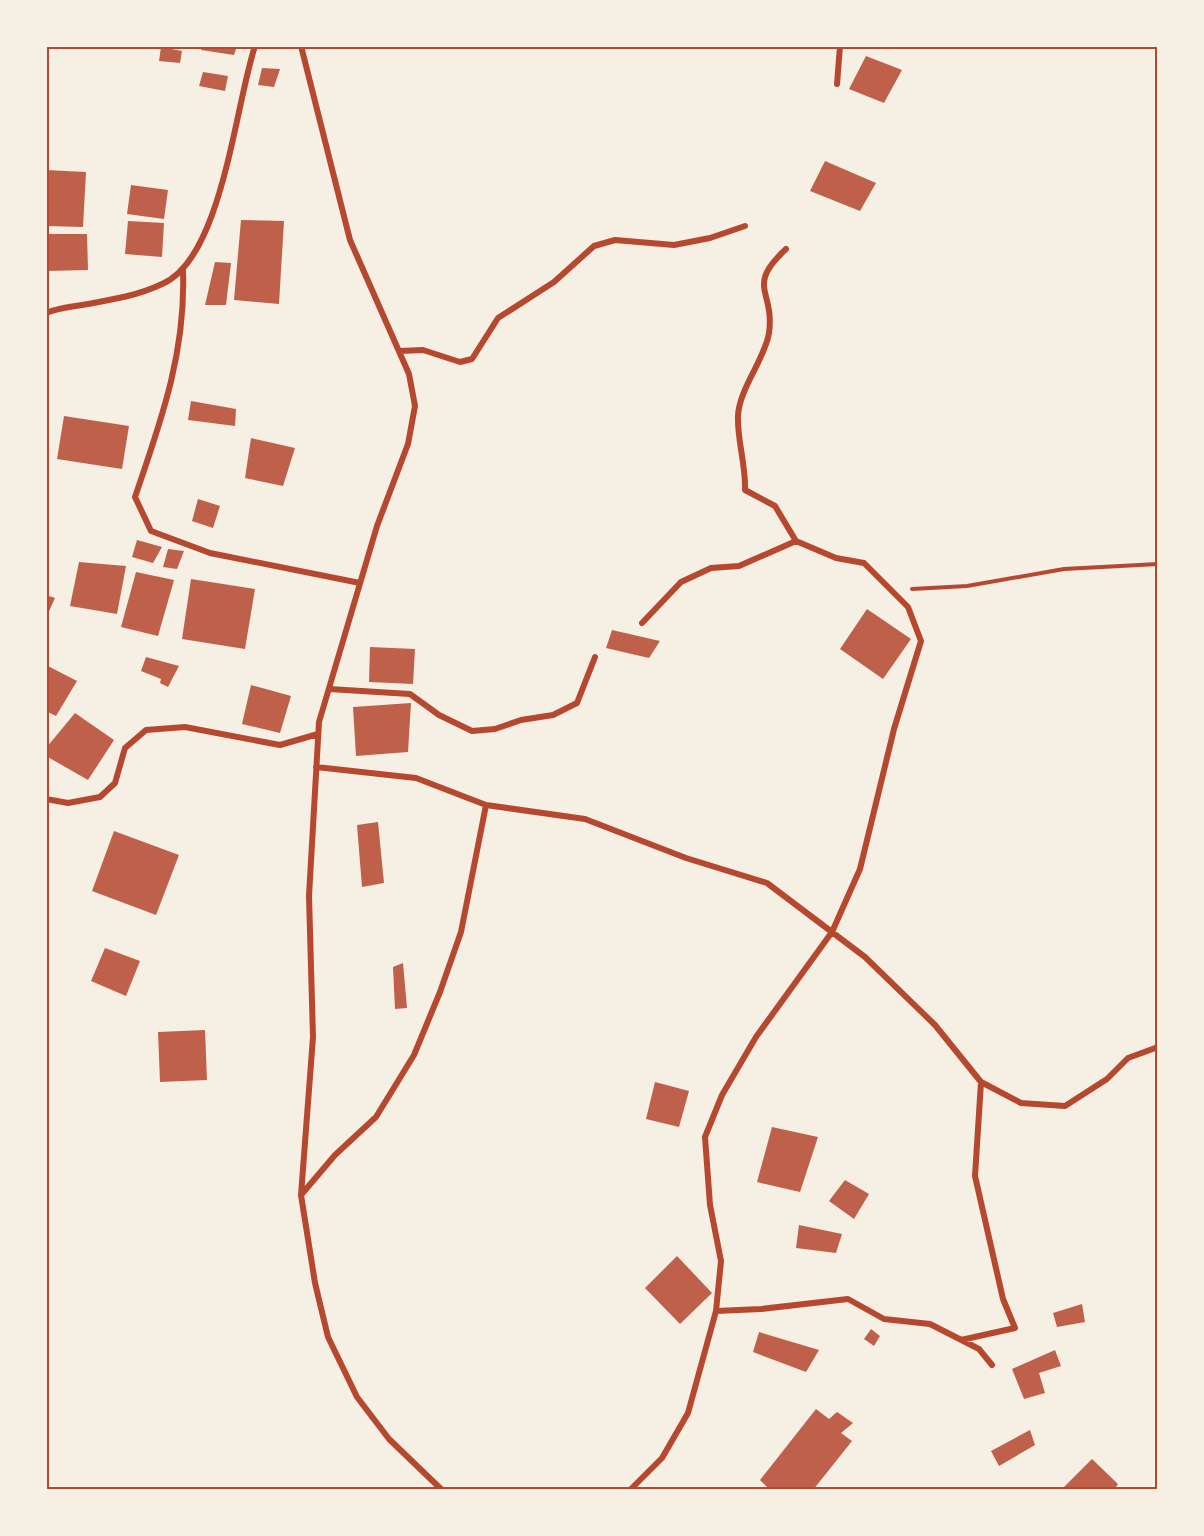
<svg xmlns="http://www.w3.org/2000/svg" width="1204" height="1536" font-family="'Nunito Sans',sans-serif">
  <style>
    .building { fill: #bf614a }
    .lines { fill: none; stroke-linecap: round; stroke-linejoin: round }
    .path { stroke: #b5482f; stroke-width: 4 }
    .minor { stroke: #b5482f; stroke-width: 6 }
    .neatline { fill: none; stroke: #b5482f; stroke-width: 2 }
  </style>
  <rect width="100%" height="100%" fill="#f6efe4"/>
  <path class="building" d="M202 46H237L234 55 201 50Z
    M161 47 182 51 180 63 159 61Z
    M866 56 902 70 884 103 849 89Z
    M262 68 280 69 274 87 258 85Z
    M203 72 228 76 225 91 199 86Z
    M825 161 876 183 860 211 810 191Z
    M46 170 86 172 83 227 46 226Z
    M131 185 168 190 164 219 127 214Z
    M241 220 284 221 279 304 234 300Z
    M128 221 164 223 162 257 125 254Z
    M46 234H87L88 270 46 271Z
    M215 262 231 263 226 305H205Z
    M191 401 236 409 235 426 188 420Z
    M64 416 129 426 122 469 57 459Z
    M251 438 295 448 283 486 245 478Z
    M198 499 220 506 213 528 192 521Z
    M137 540 162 547 153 563 132 557Z
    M168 549 184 551 177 569 163 567Z
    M79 562 126 566 117 614 70 606Z
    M136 572 174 580 158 636 121 627Z
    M191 579 255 589 245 649 182 639Z
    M46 595 55 598 46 618Z
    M867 609 911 639 883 679 840 649Z
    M612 630 660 641 649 658 606 648Z
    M370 647 415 649 413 684 369 682Z
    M146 657 179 666 168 687 160 683 161 679 141 671Z
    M46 665 77 681 56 716 46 711Z
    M251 685 291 696 280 733 242 724Z
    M411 703 408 752 356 756 353 707Z
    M75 713 114 740 88 780 46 756V748Z
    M378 822 384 883 362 887 357 825Z
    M114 831 179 855 156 915 92 891Z
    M105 948 140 961 126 996 91 981Z
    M403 963 407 1008 395 1009 393 967Z
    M205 1030 207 1080 160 1082 158 1032Z
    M655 1082 689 1091 679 1127 646 1119Z
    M772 1127 818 1137 800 1192 757 1182Z
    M845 1180 869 1194 854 1219 829 1201Z
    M799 1225 842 1234 836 1253 796 1248Z
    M677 1256 712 1293 680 1324 645 1288Z
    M1082 1304 1085 1322 1057 1327 1053 1313Z
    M871 1329 880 1336 874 1346 864 1339Z
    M759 1332 819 1350 806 1372 753 1352Z
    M1055 1350 1061 1366 1039 1373 1045 1393 1024 1399 1012 1369Z
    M816 1409 829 1419 837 1412 853 1423 841 1433 852 1441 813 1490H770L760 1480Z
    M1030 1430 1035 1445 999 1466 991 1451Z
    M1092 1459 1118 1484 1114 1490H1061Z"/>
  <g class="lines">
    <path class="path" d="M912 589 967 586 1064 569 1158 564"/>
    <path class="minor" d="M301 46 350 240 409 374 415 406 408 444 377 526 319 722 309 896 313 1037 301 1195 315 1283 328 1337 357 1397 389 1439 442 1490
      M837 84 840 46
      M183 271C186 352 161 421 135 497L151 531 210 553 360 583
      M46 313C58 308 71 307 82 305 110 300 137 296 162 284 222 259 235 106 255 46
      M399 351 423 350 460 362 472 359 498 318 554 282 594 246 615 240 674 245 710 238 745 226
      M642 623 681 582 711 568 739 566 796 541
      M329 689 410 694 439 715 472 731 495 729 521 720 553 715 577 703 595 657
      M316 767 416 778 486 805 585 819 686 858 767 883 865 957 935 1025 981 1082 1021 1103 1065 1106 1107 1079 1128 1058 1158 1047
      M46 799 68 803 100 797 115 783 125 748 146 730 185 727 280 745 318 734
      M301 1195 335 1155 376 1117 414 1055 440 992 461 932 486 805
      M716 1311 761 1309 848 1299 884 1319 930 1324 979 1349 992 1365
      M961 1340 1015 1328 1003 1299 975 1176 981 1082
      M630 1490 662 1458 688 1413 716 1311 721 1261 710 1205 705 1137 722 1095 756 1037 832 932 860 869 894 729 921 641 908 607 864 563 836 558 796 541 775 506 745 490C746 465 737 440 738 416 739 389 765 359 769 333 775 290 745 287 786 249"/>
  </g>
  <rect width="1204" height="1536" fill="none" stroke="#f6efe4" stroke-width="96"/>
  <rect x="48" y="48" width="1108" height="1440" class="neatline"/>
</svg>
